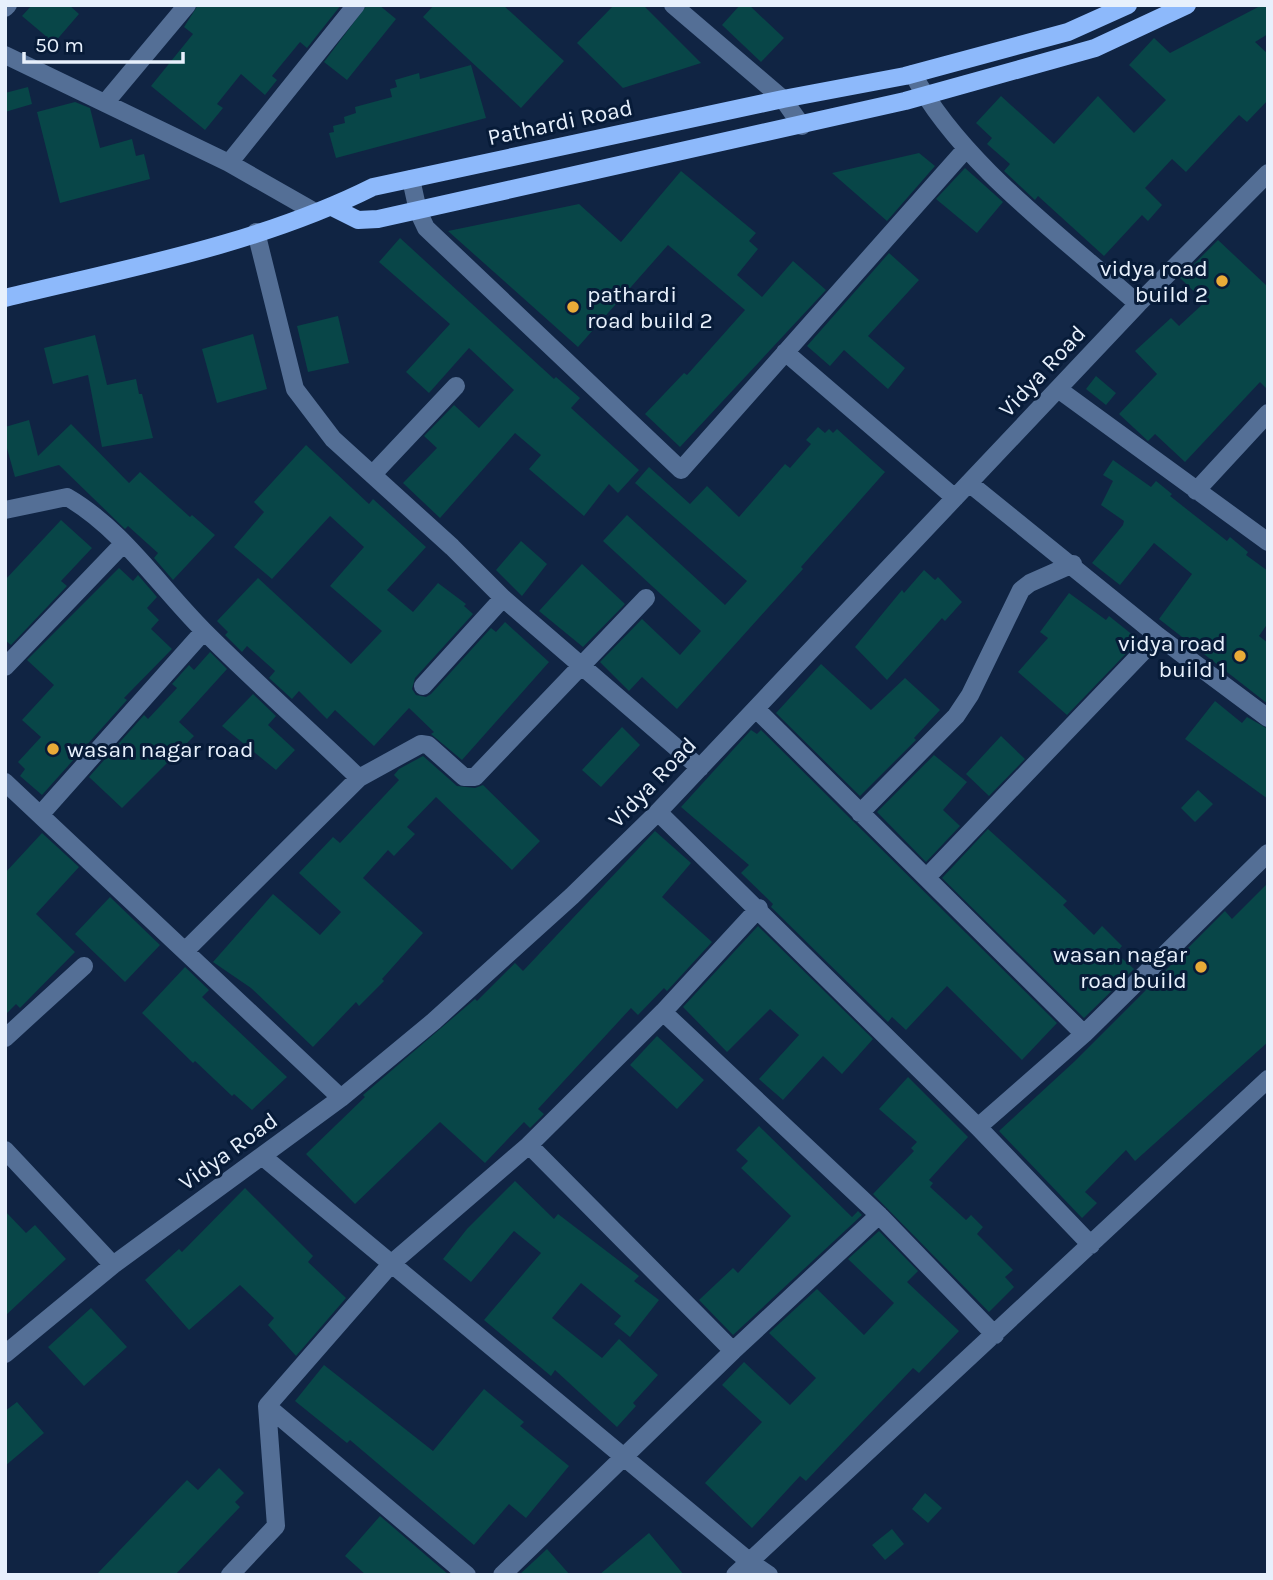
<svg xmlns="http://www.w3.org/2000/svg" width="1273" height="1580" font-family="Karla,sans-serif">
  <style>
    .building { fill: #084648 }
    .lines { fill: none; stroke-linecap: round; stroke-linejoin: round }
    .minor { stroke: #546f96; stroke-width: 18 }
    .major { stroke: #8db9fb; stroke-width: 18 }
    .poi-dot { fill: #e9ab38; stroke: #071b38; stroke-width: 2.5 }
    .labels { text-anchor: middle; stroke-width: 6; stroke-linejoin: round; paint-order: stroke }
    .street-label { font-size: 23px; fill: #e7f0fc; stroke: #071b38 }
    .poi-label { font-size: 23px; fill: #e7f0fc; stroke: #071b38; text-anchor: end }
  </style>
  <rect width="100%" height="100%" fill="#102443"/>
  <path class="building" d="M32 5H69L79 14 54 43 22 16Z
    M198 5H341L307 48 300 42 272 76 277 80 265 95 241 74 217 104 223 108 205 130 151 86 193 34 184 27Z
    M367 5H379L396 19 347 80 324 62Z
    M434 5H503L564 61 521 108 423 17Z
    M614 5H643L701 63 623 88 577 43Z
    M740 5H749L784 38 761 62 722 25Z
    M1262 5H1268V34L1255 42 1268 54V100L1247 122 1239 115 1186 172 1172 159 1145 188 1162 205 1148 221 1142 215 1104 256 1038 196 1035 200 1004 171 1010 164 987 144 992 138 976 123 1001 96 1054 144 1098 96 1134 133 1166 100 1129 65 1154 38 1170 53Z
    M471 65 486 118 336 158 329 133 334 132 333 126 345 123 344 117 356 113 355 107 392 97 390 89 397 87 395 80 419 73 420 79Z
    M28 87 32 104 5 112V93Z
    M75 102 90 108 100 148 132 139 136 156 144 154 150 179 60 203 37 112Z
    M919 153 935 166 887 221 832 173Z
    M965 168 1003 202 977 233 936 199Z
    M681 171 756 233 749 241 758 249 737 275 762 297 793 261 826 290 680 447 645 414 684 373 687 375 745 310 668 245 578 347 448 231 579 204 621 242Z
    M400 238 554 379 556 377 580 398 571 408 639 470 618 493 609 484 584 516 529 469 541 455 515 433 440 518 403 483 437 448 424 436 454 405 479 428 514 390 469 348 429 393 406 372 450 324 379 262Z
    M1218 240 1268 287V390L1260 382 1185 462 1155 434 1148 441 1119 414 1157 374 1135 351 1171 318 1179 326 1205 302 1180 278Z
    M889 253 919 280 868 336 905 368 888 389 844 350 830 366 807 346Z
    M338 316 349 363 308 372 297 326Z
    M253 334 267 389 217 403 202 349Z
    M95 335 107 385 136 379 139 394H142L153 438 102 447 88 375 53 384 44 348Z
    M1096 376 1116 393 1106 405 1086 389Z
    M29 420 38 456 71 424 129 483 140 472 190 517 192 515 215 535 173 580 154 558 158 553 128 526 125 529 59 465 15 477 5 441V427Z
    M818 427 825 433 829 429 833 433 837 429 885 472 801 567 803 569 677 709 642 677 629 691 600 662 642 619 680 655 701 631 603 541 627 515 725 605 747 581 635 483 649 467 690 504 707 486 739 517 785 464 790 468 811 444 806 440Z
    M306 445 369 504 373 499 426 547 387 590 413 612 438 583 466 604 464 606 473 614 415 678 412 689 416 695 426 697 431 694 491 628 496 632 505 622 549 662 462 760 431 734 434 732 409 708 374 746 335 710 327 719 299 691 292 699 269 678 275 671 247 646 242 652 225 635 228 632 217 621 258 578 351 664 382 631 330 586 364 547 330 516 272 579 234 547 264 512 254 502Z
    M1113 460 1151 487 1156 481 1172 494 1170 496 1227 541 1230 537 1248 552 1246 555 1268 571V623L1259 636 1268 643V704L1159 619 1192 574 1154 543 1120 585 1092 563 1123 525 1124 521 1101 505 1113 481 1103 475Z
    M61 520 92 548 61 581 67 586 11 645 5 640V580Z
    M521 541 547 564 522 596 496 570Z
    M582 564 625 604 583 647 539 611Z
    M119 568 133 581 138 575 157 597 147 608 159 620 151 629 172 649 124 698 127 700 42 795 20 776 25 769 18 762 41 737 22 720 54 685 27 660Z
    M924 570 935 580 938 577 962 602 945 621 942 618 887 680 855 647 902 590 904 593Z
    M1069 593 1106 620 1109 616 1139 640 1067 715 1018 672 1048 638 1040 632Z
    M210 652 227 669 179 722 194 736 122 808 89 777 144 715 148 719 177 688 172 684 189 665 194 670Z
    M821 664 871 710 905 678 940 710 914 738 916 740 860 796 776 713Z
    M253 694 276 716 268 725 295 750 276 770 222 726Z
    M1215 701 1242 723 1247 717 1268 729V799L1185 739Z
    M622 727 640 745 601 787 582 770Z
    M751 730 757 734 761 730 1057 1023 1022 1060 947 986 906 1030 892 1017 888 1022 771 907 773 904 741 873 749 865 681 807Z
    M1001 736 1025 759 989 796 966 774Z
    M934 755 967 782 943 810 960 826 926 862 877 812Z
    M423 756 457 786 475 788 483 785 540 841 512 870 436 797 407 827 415 834 394 856 388 850 363 878 423 933 382 979 384 981 359 1006 356 1002 313 1047 251 988 213 962 273 894 320 935 341 912 299 873 333 837 340 843 399 780 394 775 399 769Z
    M1198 790 1213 804 1195 822 1181 808Z
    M988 829 1067 901 1063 905 1094 935 1102 926 1122 946 1116 953 1134 969 1084 1018 942 878Z
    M655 831 691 863 662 897 712 942 667 991 664 988 638 1015 631 1008 538 1109 544 1114 530 1128 524 1122 485 1163 440 1122 355 1204 306 1154 365 1097 363 1095 475 999 477 1001 515 963 523 971Z
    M42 833 79 867 36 914 75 952 20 1008 16 1004 5 1015V873Z
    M1268 883V1042L1135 1161 1126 1150 1085 1192 1097 1203 1082 1218 999 1131 1075 1061 1225 911 1232 919Z
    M110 897 160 945 125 982 75 934Z
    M758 926 873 1039 842 1074 823 1056 783 1100 759 1079 799 1035 770 1009 727 1052 683 1007Z
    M185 967 209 990 202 997 287 1077 252 1110 234 1094 232 1096 195 1061 193 1063 142 1013Z
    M657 1036 704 1080 677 1109 630 1065Z
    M908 1077 968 1137 929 1180 933 1183 930 1187 966 1220 971 1215 983 1227 977 1234 1013 1270 1005 1277 1014 1287 989 1312 873 1194 914 1151 911 1148 917 1142 879 1109Z
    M759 1126 852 1217 858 1211 862 1215 733 1335 699 1300 733 1268 738 1273 791 1216 741 1168 748 1161 736 1150Z
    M515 1181 554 1219 558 1214 639 1276 634 1281 659 1300 630 1337 614 1324 621 1316 581 1283 552 1318 602 1358 619 1339 658 1375 633 1403 636 1406 617 1427 555 1370 551 1376 484 1320 541 1253 514 1231 471 1282 443 1259 467 1229Z
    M245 1188 313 1256 308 1262 346 1298 296 1356 268 1325 274 1318 240 1285 189 1330 145 1280 179 1249 182 1252Z
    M5 1211 26 1233 35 1225 66 1259 5 1316Z
    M879 1231 918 1271 907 1282 959 1331 919 1373 913 1368 806 1481 800 1476 752 1528 705 1483 762 1422 722 1385 744 1362 790 1405 816 1378 769 1333 817 1289 864 1335 894 1303 848 1259Z
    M91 1308 127 1347 84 1386 48 1347Z
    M324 1365 433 1451 484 1389 524 1422 520 1426 569 1466 526 1518 509 1504 474 1545 350 1440 347 1443 295 1401Z
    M17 1402 44 1433 5 1466V1411Z
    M219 1468 244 1493 235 1502 240 1507 175 1575H96L187 1480 198 1490Z
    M925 1493 942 1508 928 1523 912 1509Z
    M380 1516 449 1575H366L345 1556Z
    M892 1529 904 1544 885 1560 872 1545Z
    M649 1533 684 1575H599Z
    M547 1549 570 1575H519Z"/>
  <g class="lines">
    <path class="minor" d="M673 5 783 99 802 126
      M5 8 8 5
      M5 55 229 163 315 212
      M913 74C960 163 1063 237 1138 304
      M105 103 187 5
      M229 163 356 5
      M411 179 418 211 426 228 681 470 965 150
      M256 232 295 389 333 439 452 547 503 598 700 768
      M785 352 955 498
      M1058 389 1268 542
      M373 474 456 386
      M969 483 1158 636 1268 718
      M1196 491 1268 413
      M5 510 67 497C121 528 160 587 204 631 254 681 308 729 359 778
      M5 667 123 544
      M423 686 503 598
      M756 709 1084 1034
      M5 782 341 1098
      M658 812 978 1127 1091 1245
      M860 813 956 716 970 695 1021 590 1030 583 1073 564
      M40 815 204 631
      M927 877 1158 636
      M185 951 359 778 421 744 428 745 464 777H475L646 598
      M663 1012 879 1215 995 1335
      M5 1038 84 966
      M978 1127 1084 1034 1268 853
      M529 1145 663 1012 759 908
      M5 1150 113 1265
      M262 1156 750 1562 769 1575
      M733 1351 879 1215
      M5 1354 113 1265 341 1098 434 1021 572 896 658 812 1138 304 1268 173
      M230 1575 276 1526 267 1406
      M467 1575 267 1406 392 1263 529 1145 733 1351 502 1575
      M735 1575 1268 1079"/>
    <path class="major" d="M332 207 358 220 378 219 905 101 1095 48 1187 5
      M5 298C128 268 259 244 373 187L783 99 905 76 1068 32 1128 5"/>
  </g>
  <g class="poi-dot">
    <circle cx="1222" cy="281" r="7"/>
    <circle cx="573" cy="307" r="7"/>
    <circle cx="1240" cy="656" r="7"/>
    <circle cx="53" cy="749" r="7"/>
    <circle cx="1201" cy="967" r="7"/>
  </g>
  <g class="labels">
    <g class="street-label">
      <text transform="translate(560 122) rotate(-12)" y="8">Pathardi Road</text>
      <text transform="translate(1042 371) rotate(-47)" y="8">Vidya Road</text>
      <text transform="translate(652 782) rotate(-46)" y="8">Vidya Road</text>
      <text transform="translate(228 1151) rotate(-36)" y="8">Vidya Road</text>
    </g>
    <g class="poi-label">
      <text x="1208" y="276">vidya road<tspan x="1208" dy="26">build 2</tspan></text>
      <text x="587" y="302" text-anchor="start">pathardi<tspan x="587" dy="26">road build 2</tspan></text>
      <text x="1226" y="651">vidya road<tspan x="1226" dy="26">build 1</tspan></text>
      <text x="67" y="757" text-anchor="start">wasan nagar road</text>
      <text x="1187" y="962">wasan nagar<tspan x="1187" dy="26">road build</tspan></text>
    </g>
  </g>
  <rect width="1273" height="1580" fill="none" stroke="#e7f0fc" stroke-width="14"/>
  <path d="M24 52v10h159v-10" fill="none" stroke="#e7f0fc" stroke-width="3.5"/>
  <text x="35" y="52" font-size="21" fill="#e7f0fc" stroke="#071b38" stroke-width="5" paint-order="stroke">50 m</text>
</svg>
